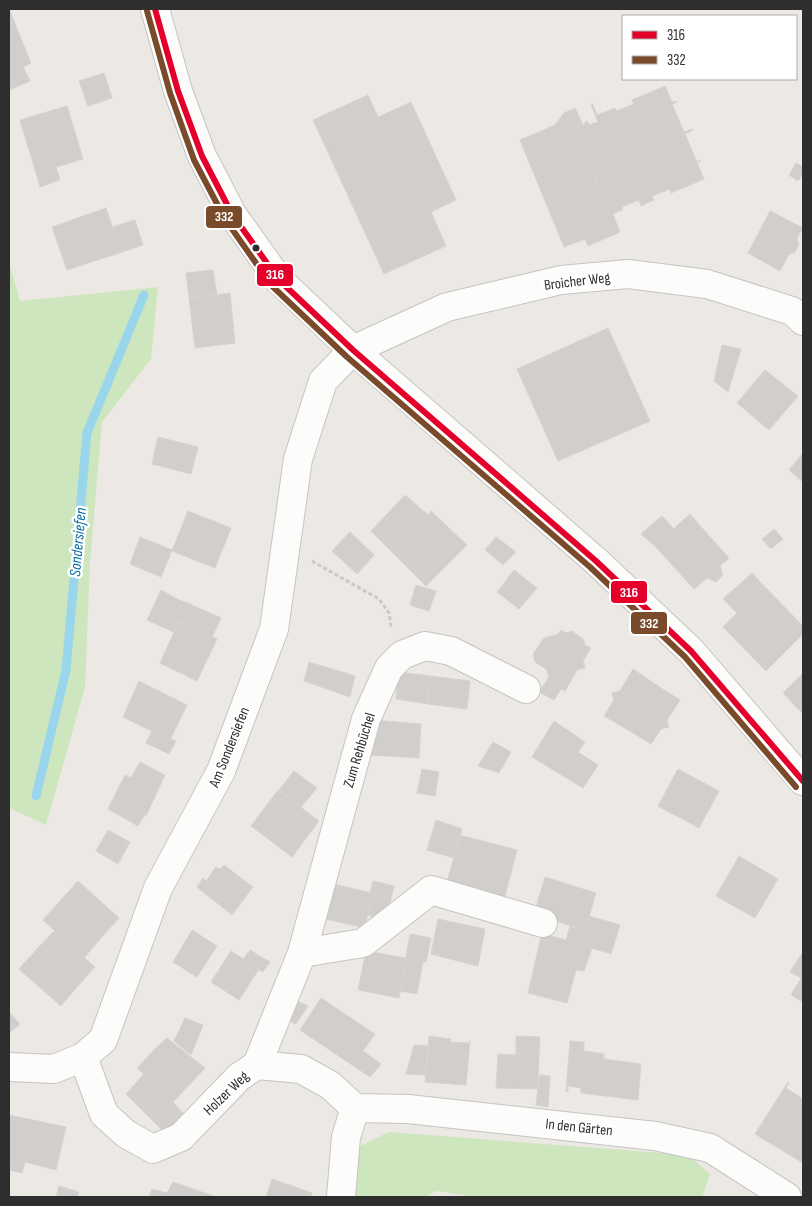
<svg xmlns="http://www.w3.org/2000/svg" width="812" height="1206" font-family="'Sofia Sans Condensed',sans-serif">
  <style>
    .green { fill: #cee6be }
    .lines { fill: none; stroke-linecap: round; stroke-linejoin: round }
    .stream { stroke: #99d6ec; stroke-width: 9 }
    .building { fill: #d1cecb; stroke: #d7d4d0 }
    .minor-casing { stroke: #c5c4c5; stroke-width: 30 }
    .path { stroke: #c9c9c8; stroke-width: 3; stroke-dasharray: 4 2.5; stroke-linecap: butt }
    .minor { stroke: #fcfcfb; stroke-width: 28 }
    .bus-1-casing { stroke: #fff; stroke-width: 10 }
    .bus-2-casing { stroke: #fff; stroke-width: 10 }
    .bus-1 { stroke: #e4002b; stroke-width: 6 }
    .bus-2 { stroke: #7a4b2a; stroke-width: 6 }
    .bus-dot { fill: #2e2e2e; stroke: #fff; stroke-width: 2 }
    .labels { text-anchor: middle; stroke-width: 5; stroke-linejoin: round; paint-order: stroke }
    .street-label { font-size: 15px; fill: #2e2e2e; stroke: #fff }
    .water-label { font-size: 16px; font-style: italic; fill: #0d6fa3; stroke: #fff }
    .line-badge { stroke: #fff; stroke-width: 2 }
    .badge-label { font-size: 14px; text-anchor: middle; font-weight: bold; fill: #fff }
  </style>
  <rect width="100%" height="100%" fill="#ece8e4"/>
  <path class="green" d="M9 262 20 301 158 287 151 359 102 422 90 562 85 687 46 825 9 808Z
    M389 1132 688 1155 710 1174 702 1197H476L437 1191 425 1197H353L354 1149Z"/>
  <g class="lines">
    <path class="stream" d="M36 796 66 670 87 433 144 295"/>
  </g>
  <path class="building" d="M9 9 31 63 23 67 30 81 9 90Z
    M104 73 112 98 88 106 79 81Z
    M665 86 672 102 676 101 677 102 672 104 684 132 692 129 693 130 685 134 697 162 701 160 697 163 704 179 671 193 670 189 652 196 654 200 641 206 639 200 622 207 623 211 622 210 610 215 575 129 586 124 585 122 587 121 589 125 598 122 591 104 592 103 597 115 615 108 616 111 634 104 632 100Z
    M368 95 378 117 411 102 456 200 431 212 446 246 384 274 313 120Z
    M67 106 83 159 36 173 20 120Z
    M575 108 583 125 575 129 610 215 613 214 620 232 588 246 585 239 564 247 520 140 555 125 564 113Z
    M796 163 803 167V173L798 181 789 175Z
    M56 167 60 180 40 187 36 173Z
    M106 208 113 229 108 231 116 254 67 270 52 227Z
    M770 211 803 228 797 238 799 244 795 252 789 254 780 271 748 253Z
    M135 220 143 245 116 254 108 231 113 229V227Z
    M213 270 217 295 189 298 186 273Z
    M230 293 235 343 195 348 189 298Z
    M608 328 650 421 558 461 517 369Z
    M722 345 741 349 728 392 714 381Z
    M765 370 798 396 769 430 737 403Z
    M158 437 198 447 191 474 152 464Z
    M803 453V482L789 470Z
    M405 495 428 515 431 511 467 545 426 586 371 531Z
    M188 511 231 528 215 568 172 551Z
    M690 514 710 537 675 568 655 546Z
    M662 516 674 529 655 546 641 534Z
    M774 529 783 539 771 549 762 539Z
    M350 532 374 555 357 574 332 551Z
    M140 537 172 550 161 577 130 564Z
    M496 537 516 552 503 565 485 550Z
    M710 537 729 558 720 566 723 575 716 582 707 578 694 589 675 568Z
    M514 570 537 588 519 609 497 592Z
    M752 573 764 586 737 613 723 599Z
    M416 585 436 591 429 611 410 605Z
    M764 586 803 626V634L766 671 723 627Z
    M161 590 183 602 174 619 179 621 174 632 147 620Z
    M183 601 221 618 212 637 174 619Z
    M179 621 217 639 197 681 160 663Z
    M561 630 566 633 572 631 583 639 585 645 591 648 583 661 585 668 577 670 565 691 561 689 554 700 539 692 549 677 546 669 535 662 533 654 544 638 558 634Z
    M309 662 355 676 350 697 304 681Z
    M633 669 658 686 630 731 604 716 614 700 612 693 620 691Z
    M398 672 430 676 428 704 396 699Z
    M803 673V714L783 693Z
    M430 676 470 681 467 709 428 704Z
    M139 681 187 705 170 740 123 717Z
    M658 686 680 700 667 720 669 727 661 729 651 744 630 731Z
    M374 720 421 724 419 758 371 755Z
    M554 721 585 742 578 752 598 765 583 788 532 757Z
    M152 731 176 741 169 754 146 743Z
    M493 742 511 752 499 773 478 766Z
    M140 762 165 775 146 816 145 814 138 826 108 809 125 775 131 778Z
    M422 769 439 772 435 796 417 793Z
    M678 769 719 791 699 828 658 806Z
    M294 771 317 788 301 807 279 790Z
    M278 790 319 821 292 857 251 826Z
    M436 820 462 829 454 858 427 850Z
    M108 830 130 842 118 864 96 851Z
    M460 835 517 850 504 900 447 882Z
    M739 856 778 879 755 918 716 896Z
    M224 865 253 887 232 915 197 887 203 878 206 881 216 867 220 869Z
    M545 877 596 893 585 930 534 914Z
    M78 881 119 918 101 938 60 901Z
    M373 881 394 886 386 920 368 915 372 893H370Z
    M333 884 372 893 365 928 326 919Z
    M60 901 101 938 84 958 43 920Z
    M589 916 620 925 611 954 566 940 570 926 585 930Z
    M438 919 485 929 478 966 431 954Z
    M192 930 217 946 197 977 173 962Z
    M54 931 95 967 77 987 36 950Z
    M542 933 592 948 584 971 576 970 567 1003 528 993Z
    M410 934 431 938 426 962 423 961 417 994 400 991Z
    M36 950 77 987 61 1006 19 969Z
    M250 950 270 962 263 972 243 959Z
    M231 951 259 969 239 1000 211 982Z
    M366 951 406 958 399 998 358 990Z
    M803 952V976L801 978 790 972Z
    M803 975V1002L791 995Z
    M321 998 375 1034 363 1051 381 1064 370 1077 300 1030Z
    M297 1001 308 1006 296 1024 285 1019Z
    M9 1012 20 1024 9 1033Z
    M185 1018 203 1025 191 1055 174 1041Z
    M429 1036 451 1039 450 1042 469 1043 470 1040 466 1085 425 1082Z
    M516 1036 540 1037 539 1054 516 1053Z
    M167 1038 205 1068 192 1082 157 1047Z
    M570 1041 584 1042V1051L604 1054V1059L641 1064 638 1100 581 1093V1088L568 1086V1092L566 1091Z
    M414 1045 428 1046 425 1075 406 1074Z
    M157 1047 192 1082 173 1102 183 1113 165 1133 126 1094 144 1074 137 1068Z
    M516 1053 539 1054 538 1089 496 1088 498 1054 516 1055Z
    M540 1075 550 1076 548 1107 536 1105Z
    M788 1082H789L786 1088 803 1099V1163L755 1134Z
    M9 1115 66 1127 56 1170 25 1162 22 1173 9 1170 11 1159H9Z
    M272 1179 312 1193 311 1197H266Z
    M173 1182 216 1197H149L152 1189 167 1193Z
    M59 1186 79 1192 77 1197H56Z"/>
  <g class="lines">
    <g class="minor-casing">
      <path id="minor" d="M155 9 178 91 202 156 232 214 279 280 353 350 596 561 691 651 803 781
        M302 953 363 943 431 890 543 923
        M83 1057 104 1114 126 1134 153 1149 181 1137 239 1077 257 1065 301 1069 330 1085 355 1108
        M257 1065 302 953 366 719 389 668 402 655 425 646 451 651 526 689
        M9 1067 54 1069 83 1057 103 1040 158 888 221 771 274 629 298 459 323 381 353 350 447 307 561 280 628 274 707 284 792 311 803 321
        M355 1108 408 1109 655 1136 710 1148 787 1197
        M341 1197 346 1137 355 1108"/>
    </g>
    <path class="path" d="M312 561 379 599 389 613 391 627"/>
    <use href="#minor" class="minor"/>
    <g class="bus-1-casing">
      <path id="bus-1" d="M155 9 178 91 202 156 232 214 279 280 353 350 596 561 691 651 803 781"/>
    </g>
    <g class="bus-2-casing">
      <path id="bus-2" d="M147 11 170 93 194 160 225 219 272 286 347 357 590 567 685 657 796 787"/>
    </g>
    <use href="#bus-1" class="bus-1"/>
    <use href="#bus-2" class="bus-2"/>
  </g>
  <circle class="bus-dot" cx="256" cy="248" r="4.5"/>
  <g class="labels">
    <g class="street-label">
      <text transform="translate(577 281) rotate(-7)" y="5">Broicher Weg</text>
      <text transform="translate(229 747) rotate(-68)" y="5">Am Sondersiefen</text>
      <text transform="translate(359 750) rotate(-73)" y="5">Zum Rehbüchel</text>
      <text transform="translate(226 1093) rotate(-44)" y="5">Holzer Weg</text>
      <text transform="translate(579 1127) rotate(6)" y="5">In den Gärten</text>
    </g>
    <g class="water-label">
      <text transform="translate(77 542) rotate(-85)" y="6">Sondersiefen</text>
    </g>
  </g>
  <g class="line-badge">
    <rect x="205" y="205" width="38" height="24" rx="5" fill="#7a4b2a"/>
    <rect x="256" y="263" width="38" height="24" rx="5" fill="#e4002b"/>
    <rect x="610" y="580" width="38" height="24" rx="5" fill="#e4002b"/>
    <rect x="630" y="611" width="38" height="24" rx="5" fill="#7a4b2a"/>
  </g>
  <g class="badge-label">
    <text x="224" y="221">332</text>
    <text x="275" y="279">316</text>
    <text x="629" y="597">316</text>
    <text x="649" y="628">332</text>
  </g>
  <rect width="812" height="1206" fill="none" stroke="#2e2e2e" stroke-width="20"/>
  <rect x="622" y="15" width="175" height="65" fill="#ffffff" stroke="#ababab"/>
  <rect x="632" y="31" width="25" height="8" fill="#e4002b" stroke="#ababab"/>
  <text x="667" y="40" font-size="15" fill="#2e2e2e">316</text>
  <rect x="632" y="56" width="25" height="8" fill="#7a4b2a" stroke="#ababab"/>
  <text x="667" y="65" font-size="15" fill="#2e2e2e">332</text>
</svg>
